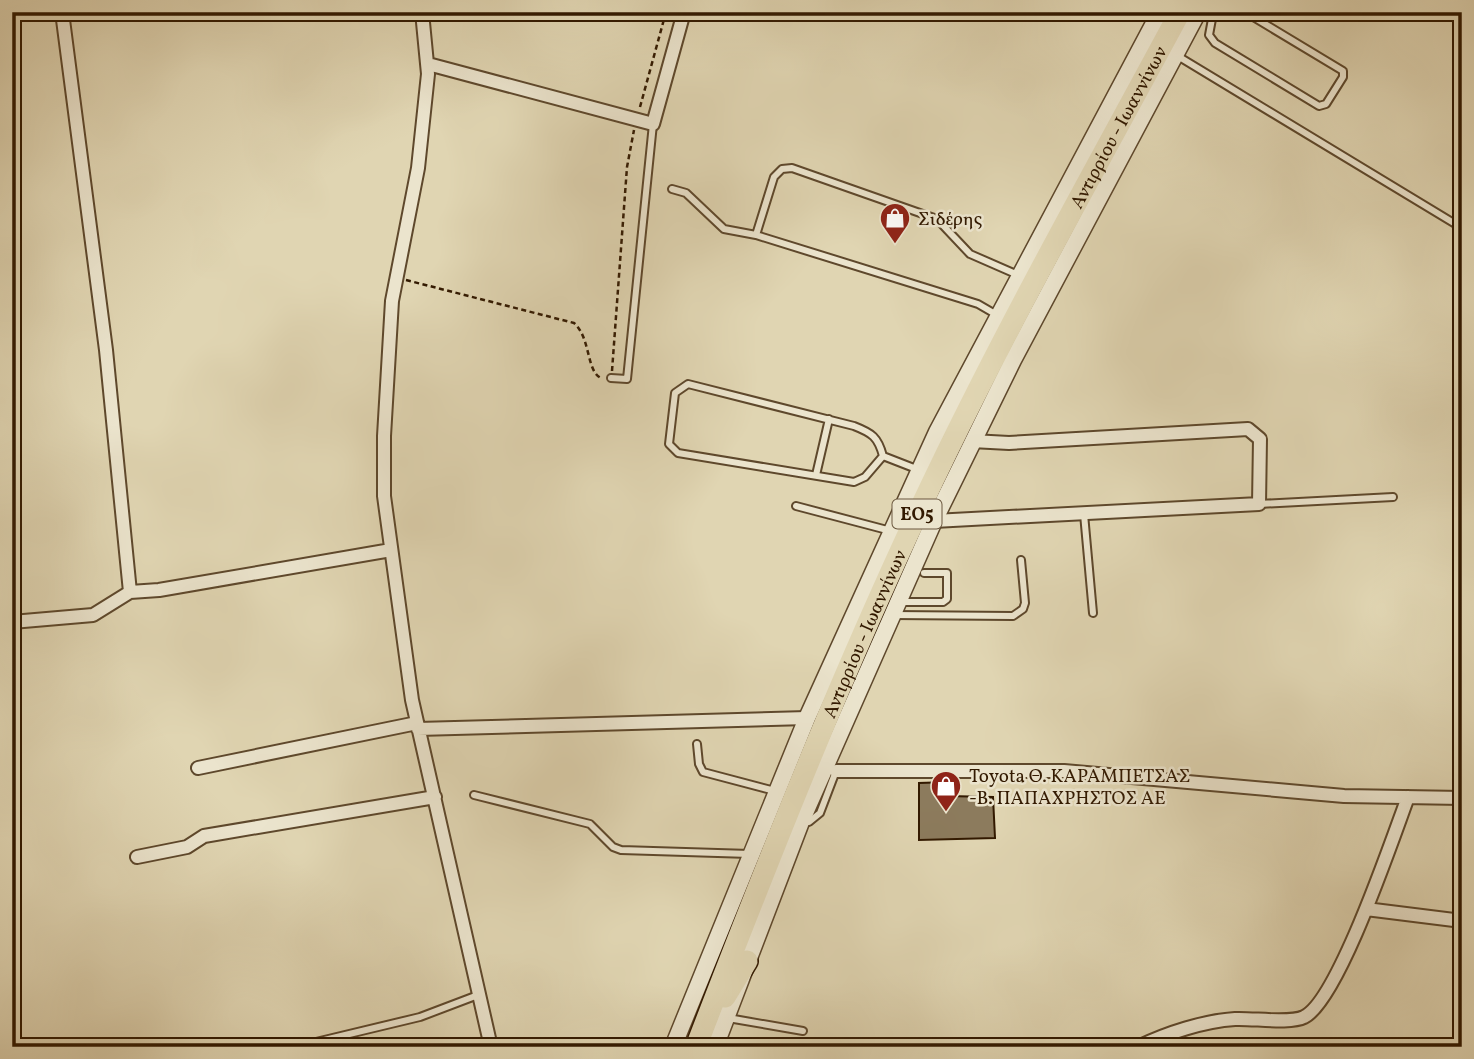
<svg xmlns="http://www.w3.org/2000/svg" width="1474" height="1059" font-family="Vollkorn,serif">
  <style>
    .building { fill: #8c7b5d; stroke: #321900; stroke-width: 2 }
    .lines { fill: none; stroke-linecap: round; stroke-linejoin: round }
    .service-casing { stroke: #5e482c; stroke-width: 10 }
    .minor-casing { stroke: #5e482c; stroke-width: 16 }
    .tertiary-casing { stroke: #5e482c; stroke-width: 19 }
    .primary-casing { stroke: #321900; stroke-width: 24 }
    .path { stroke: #321900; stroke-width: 2.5; stroke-dasharray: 5 3.5; stroke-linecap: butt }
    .service { stroke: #ebe4cd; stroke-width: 6 }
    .minor { stroke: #ebe4cd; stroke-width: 12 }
    .tertiary { stroke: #ebe4cd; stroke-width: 16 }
    .primary { stroke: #e0d5b2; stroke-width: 21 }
    .labels { text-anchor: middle; stroke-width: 5; stroke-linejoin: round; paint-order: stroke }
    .shield { fill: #ebe4cd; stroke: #6a563e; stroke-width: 2 }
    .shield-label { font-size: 18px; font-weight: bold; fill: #321900 }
    .street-label { font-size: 19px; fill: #321900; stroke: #ebe4cd }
    .poi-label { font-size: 19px; fill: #321900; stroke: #ebe4cd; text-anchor: start }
  </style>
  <rect width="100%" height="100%" fill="#e0d5b2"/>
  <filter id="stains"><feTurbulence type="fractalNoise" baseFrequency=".00286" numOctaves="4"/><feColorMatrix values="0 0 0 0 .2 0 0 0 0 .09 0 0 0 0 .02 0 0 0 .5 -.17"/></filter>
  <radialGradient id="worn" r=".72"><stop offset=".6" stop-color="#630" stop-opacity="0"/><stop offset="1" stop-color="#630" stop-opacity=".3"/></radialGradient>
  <path class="building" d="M949 782 947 796 993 797 995 838 919 840V783Z"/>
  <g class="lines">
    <g class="service-casing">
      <path id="service" d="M1201 12 1212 19 1218 12
        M1212 19 1209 35 1215 43 1319 106 1326 104 1343 77V71L1245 12
        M1176 55 1462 228
        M672 189 686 193 724 229 756 235 978 304 997 315
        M756 235 774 177 782 169 792 168 937 219 970 254 1018 275
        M611 378 627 379 653 124
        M883 456 865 477 854 482 678 453 669 444 675 393 688 384 854 426C872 433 878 437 883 456L919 470
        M816 475 829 419
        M1259 504 1393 497
        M796 506 891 531
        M1084 514 1093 613
        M899 602H943L947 599V573H924
        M893 615 1013 616 1023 609 1025 603 1021 560
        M697 744 699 764 703 772 775 791
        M474 795 590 824 613 847 621 850 750 854
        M803 822H809L820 813 836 771
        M728 1018 803 1031
        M295 1047 420 1017 478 995
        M942 1047H970"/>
    </g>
    <g class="minor-casing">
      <path id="minor" d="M62 12 106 350 130 592
        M422 12 428 74 418 168 392 301 384 436V496L412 700 491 1047
        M428 64 653 124 684 12
        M934 521 1259 504 1260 439 1248 429 1009 443 972 441
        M12 622 93 615 130 592 159 590 391 550
        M418 729 807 718
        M198 768 417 723
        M836 771H1064L1344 796 1462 798
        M137 857 187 847 204 836 435 797
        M1366 909 1462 921
        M1138 1047C1167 1033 1204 1021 1235 1019 1253 1018 1290 1024 1304 1017 1338 1001 1393 837 1408 797"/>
    </g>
    <g class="tertiary-casing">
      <path id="tertiary" d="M673 1047 807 718 937 432 1160 12
        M715 1047 801 822 934 521 1013 360 1198 12"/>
    </g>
    <g class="primary-casing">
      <g id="primary">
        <path d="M725 997 747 961"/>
        <path id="s1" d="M696 1047C773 847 852 647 946 454 1019 304 1101 159 1180 12"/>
      </g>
    </g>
    <path class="path" d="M640 107 666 12
      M406 280 574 323C591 338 586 371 601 378
      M612 371 627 167 634 130"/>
    <use href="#service" class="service"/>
    <use href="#minor" class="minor"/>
    <use href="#tertiary" class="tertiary"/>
    <use href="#primary" class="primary"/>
  </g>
  <defs>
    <g id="shop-pin" transform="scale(1.575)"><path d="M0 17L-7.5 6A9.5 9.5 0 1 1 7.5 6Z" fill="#8f2418" stroke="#ebe4cd"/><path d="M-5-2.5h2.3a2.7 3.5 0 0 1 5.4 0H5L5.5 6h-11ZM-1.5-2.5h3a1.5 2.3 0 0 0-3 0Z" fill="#fff"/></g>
  </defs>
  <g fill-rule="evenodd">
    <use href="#shop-pin" x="895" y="218"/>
    <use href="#shop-pin" x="946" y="786"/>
  </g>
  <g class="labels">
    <rect class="shield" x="892.5" y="499.5" width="49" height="29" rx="5"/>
    <g class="shield-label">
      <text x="917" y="520">ΕΟ5</text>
    </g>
    <g class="street-label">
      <text dy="7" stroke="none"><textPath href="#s1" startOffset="1013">Αντιρρίου - Ιωαννίνων</textPath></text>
      <text dy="7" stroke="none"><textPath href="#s1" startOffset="446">Αντιρρίου - Ιωαννίνων</textPath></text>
    </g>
    <g class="poi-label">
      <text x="918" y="225">Σιδέρης</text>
      <text x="969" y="782">Toyota Θ. ΚΑΡΑΜΠΕΤΣΑΣ<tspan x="969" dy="22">-Β. ΠΑΠΑΧΡΗΣΤΟΣ ΑΕ</tspan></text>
    </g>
  </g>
  <rect width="1474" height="1059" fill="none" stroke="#e0d5b2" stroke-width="42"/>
  <rect x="14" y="14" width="1446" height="1031" fill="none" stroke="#321900" stroke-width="3.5"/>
  <rect x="21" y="21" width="1432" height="1017" fill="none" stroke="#321900" stroke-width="2"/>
  <rect width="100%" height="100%" filter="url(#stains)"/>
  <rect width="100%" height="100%" fill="url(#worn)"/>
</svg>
